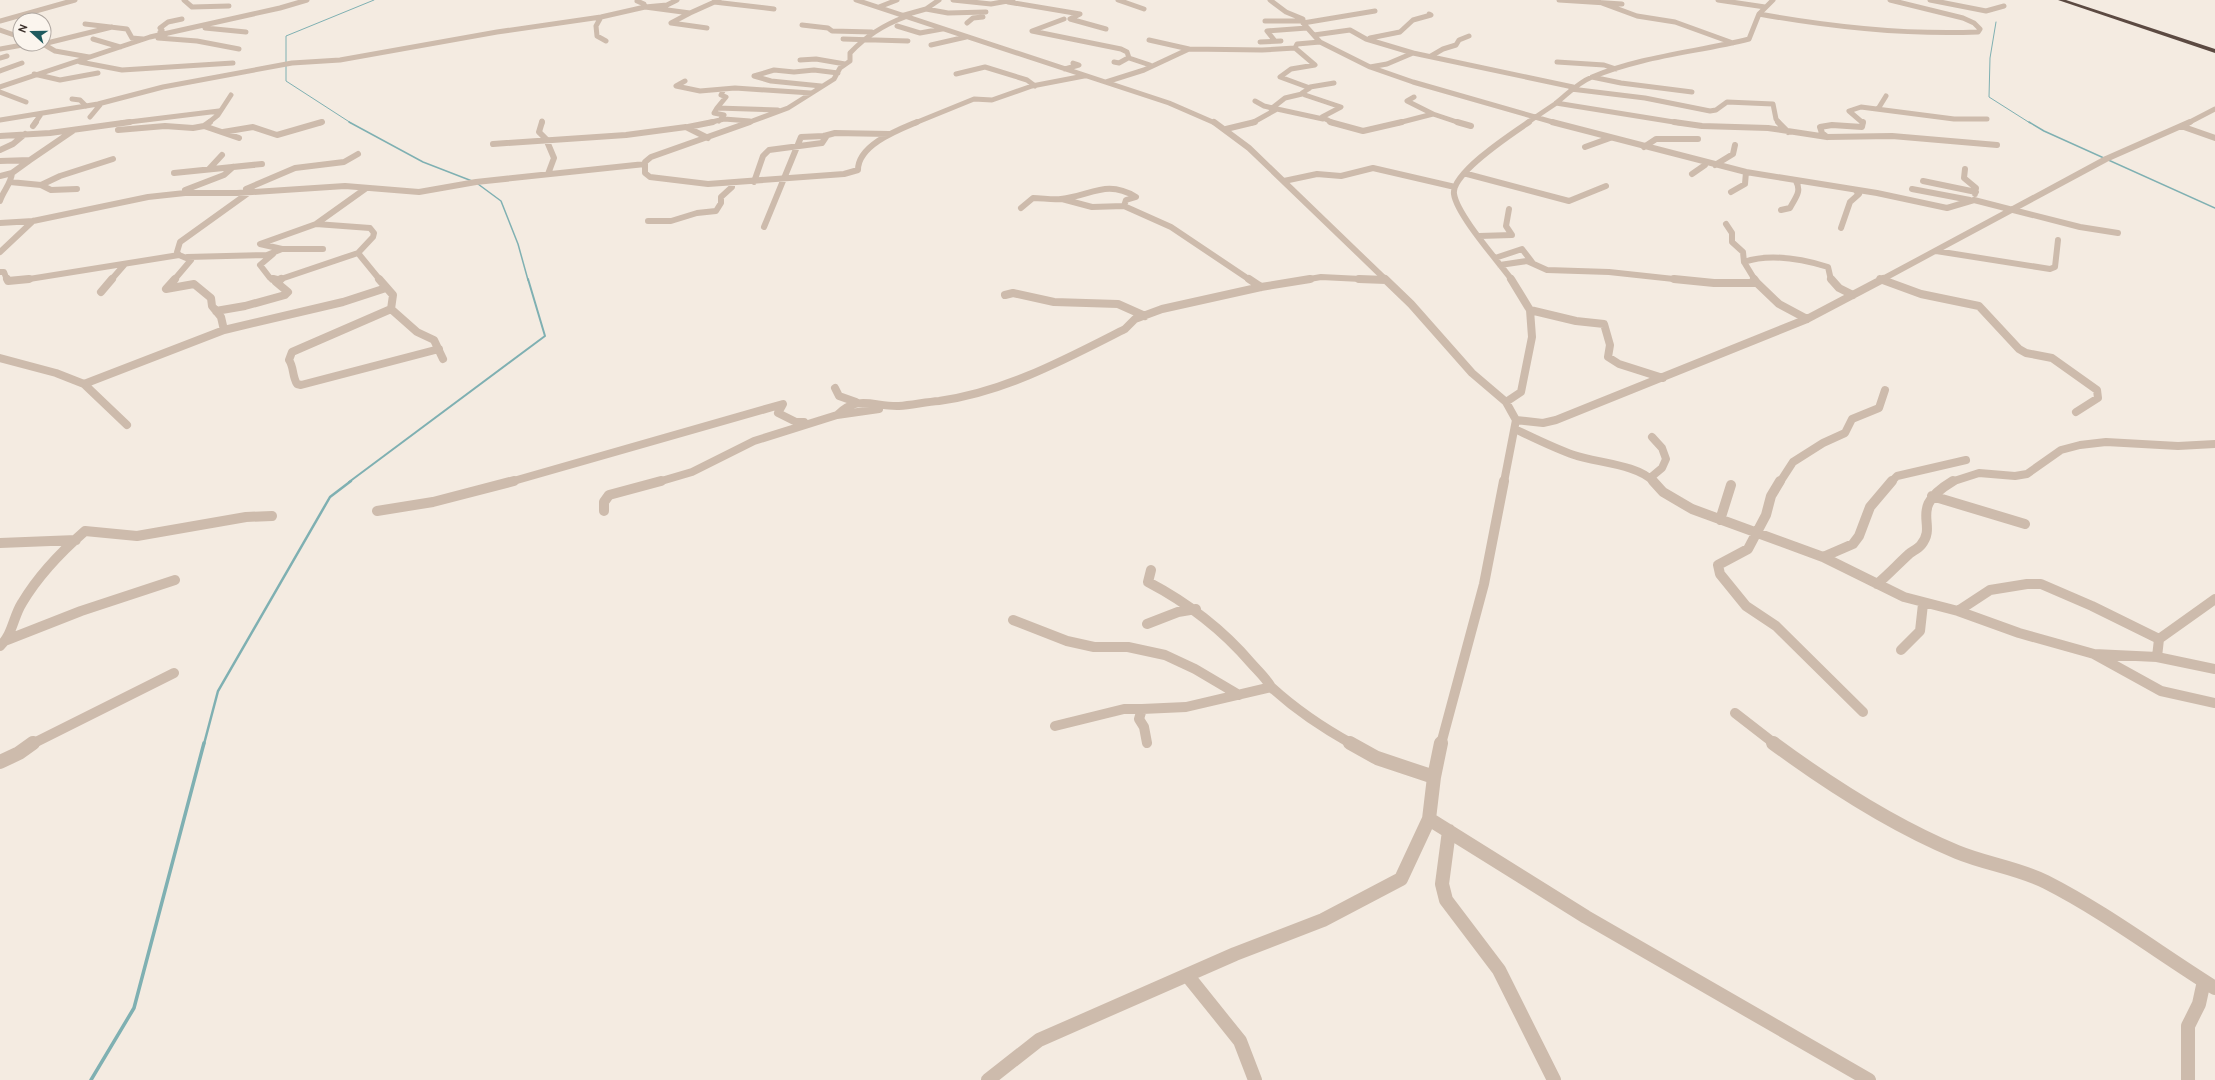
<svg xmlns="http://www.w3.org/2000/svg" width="2215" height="1080" font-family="Cabin,sans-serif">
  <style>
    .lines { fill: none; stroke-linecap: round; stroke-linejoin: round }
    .stream-far4 { stroke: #7fb0b2; stroke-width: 1 }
    .stream-far3 { stroke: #7fb0b2; stroke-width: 1.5 }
    .stream-far2 { stroke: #7fb0b2; stroke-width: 2 }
    .stream-far1 { stroke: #7fb0b2; stroke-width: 2.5 }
    .stream { stroke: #7fb0b2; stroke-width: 3.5 }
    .minor-far4 { stroke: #cdbbac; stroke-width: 5 }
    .minor-far3 { stroke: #cdbbac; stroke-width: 6 }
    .minor-far2 { stroke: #cdbbac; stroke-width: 8 }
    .minor-far1 { stroke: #cdbbac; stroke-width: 10 }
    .minor { stroke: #cdbbac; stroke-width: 14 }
    .highway { fill: #5c4a42; fill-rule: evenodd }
  </style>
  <rect width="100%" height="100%" fill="#f4ebe1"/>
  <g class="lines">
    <path class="stream-far4" d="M1996 22 1990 58 1989 97 2030 123
      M351 123 286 81V36L374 0"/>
    <path class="stream-far3" d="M349 122 423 162 472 181
      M2029 122 2044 131 2215 208
      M478 184 501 201 518 244 528 280"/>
    <path class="stream-far2" d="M349 482 545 336 528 279"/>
    <path class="stream-far1" d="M204 744 218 691 330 497 351 481"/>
    <path class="stream" d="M91 1080 134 1008 204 743"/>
    <path class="minor-far4" d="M184 0 192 7 229 6
      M856 0 1169 103 1215 123
      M953 0 991 4 1013 0
      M1118 0 1144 9
      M1270 0 1286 12 1303 19V23L1320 42 1370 67 1413 82 1556 123
      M1559 0 1622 4
      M1718 0 1765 7
      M1930 0 1986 11 2004 6
      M637 1 644 4 645 7 690 13 719 0
      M714 2 774 9
      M1008 2 1080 14 1070 19 1106 29
      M1599 2 1637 16 1675 22 1733 43
      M879 7 897 0
      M926 9 948 13 986 12
      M690 13 671 23 707 28
      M1759 14C1831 27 1905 35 1978 32L1980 29 1974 23 1963 18 1890 0
      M901 16 926 9 939 0
      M601 17 596 26 597 36 606 41
      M1064 19 1032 31 1121 49 1127 52 1129 58 1150 65
      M0 21 75 0
      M1265 21H1301
      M967 23 973 18 983 17
      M1303 23 1375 11
      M85 24 127 29 132 38 143 39
      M802 25 828 28 832 31 872 32
      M897 26 920 33 942 29
      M205 28 246 32
      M0 30 20 37
      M166 34 160 32 162 30 160 28 168 22 182 19
      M1314 35 1350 30 1366 39 1413 53 1387 64 1370 67
      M158 38 197 41 239 49
      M1370 38 1400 32 1413 20 1431 15 1429 14
      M93 39 120 47
      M843 39 908 41
      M1149 40 1189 49
      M1275 41 1267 31 1307 28
      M1260 42 1281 41
      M43 44 112 27
      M43 44 55 51 89 57
      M931 45 966 37
      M1295 48 1315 65 1291 69 1280 77 1310 88 1302 93 1305 95 1341 107 1322 117 1333 123
      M0 49 28 44
      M1413 53 1573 87
      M1431 56 1443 49 1456 45 1459 40 1469 36
      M0 58 7 56
      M800 60 816 59 845 64
      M80 62 122 70 233 63
      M1114 62 1119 63 1128 58
      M1557 62 1604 65 1616 69
      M1065 69 1079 65 1073 63
      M0 71 22 63
      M34 74 60 80 98 73
      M956 74 985 67 1027 80 1035 86
      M1592 77 1621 83 1692 92
      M685 81 676 86 700 91 735 88 811 93
      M1106 82 1144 70 1189 49 1262 50 1295 48 1297 44 1320 42
      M821 86 771 81 754 76 774 70 794 72 814 70 838 73
      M0 87 150 37 280 8 307 0
      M1310 87 1334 83
      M1571 89 1645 98 1710 111 1716 110 1727 102 1773 104 1776 119 1779 123
      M0 92 26 102
      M1414 97 1407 101 1433 114
      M72 99 80 100 86 106
      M1255 101 1264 106 1277 109
      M1556 103 1680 123
      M717 108 726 97 721 95 724 89
      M1271 109 1285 98 1302 94
      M1878 109 1886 96
      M90 117 100 105 98 104
      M0 120 98 104 163 87 292 63 340 60 497 32 601 17 645 7 667 5 677 0
      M719 121 724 115 714 113 717 108 778 110
      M35 123 41 114
      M121 123 219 111
      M208 123 218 115 231 95
      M320 123 322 122
      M542 123V121
      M708 123 724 119 750 121
      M747 123 788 108 834 79 840 68 850 61V53C866 36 883 25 905 17
      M915 123 974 99 992 100 1032 86 1084 76
      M1252 123 1277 109 1323 119
      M1398 123 1433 114 1460 123
      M1527 123C1537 116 1546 110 1555 104 1568 94 1577 83 1592 77 1642 56 1697 52 1749 39L1759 14 1773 0
      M1863 123 1849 111 1861 107 1954 119H1987
      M2188 123 2215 109"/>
    <path class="minor-far3" d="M210 122 204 126 239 138
      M542 122 539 132 546 139 554 158 548 174
      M750 122 651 157 645 162V173L650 177 708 184 844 174 858 170C858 145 898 130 917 122
      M1214 122 1249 148 1386 280
      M1330 122 1363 131 1402 122
      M1457 122 1471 126
      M1552 122 1746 172 1877 193 1947 208 1974 200 2080 227 2118 233
      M1674 122 1702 126 1768 128 1827 137 1892 136 1997 145
      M1778 122 1788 132
      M33 126 36 122
      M2181 126 2215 138
      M688 127 713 122
      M1226 129 1255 122
      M118 130 165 126 193 128 204 126
      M223 132 253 127 277 135 322 122
      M0 136 50 133 130 122
      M1827 137 1822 133 1820 127 1832 125 1862 127 1863 122
      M493 144 626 135 686 127 708 138
      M1585 147 1610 138
      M1644 147 1656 139H1698
      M0 150 13 144 25 134
      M30 160 74 130
      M0 161 30 160 12 173C11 184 3 191 0 201
      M1715 165 1733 154 1735 145
      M209 169 222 155
      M1965 169 1964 178 1976 188 1975 194
      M174 173 262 164
      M1467 174 1569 201 1606 186
      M1692 174 1705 165 1704 162
      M0 176 12 173
      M1284 181 1317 174 1341 176 1373 168 1455 187
      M1923 181 1976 192
      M10 182 41 185 51 190 77 189
      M754 182 763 156 769 150 822 143 826 137 824 136
      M41 185 60 176 113 159
      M246 189 295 168 344 162 358 154
      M365 189 316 224 370 228 374 233 373 237 358 253 380 280
      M1912 189 1970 200
      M185 190 224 175 233 167
      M1731 192 1745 184 1746 172
      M1062 199 1092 207 1124 206
      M1021 208 1033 198C1042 198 1052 200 1061 199 1091 196 1106 179 1136 197L1126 200 1124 206 1171 227 1250 280
      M1781 210 1790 208C1795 198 1802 192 1796 181
      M648 221H671L697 213 716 211 721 203V197L732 187V183
      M0 223 33 221 148 197 185 193H237L345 186 419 192 476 182 645 164
      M316 224 260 244 282 249H323
      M1726 224 1732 233V242L1743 252 1744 262
      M764 227 801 137 824 136 835 133 889 134
      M1841 228 1850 202 1859 194 1856 191
      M1479 236 1512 235 1506 226 1509 209
      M1936 251 2050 269 2055 267 2058 240
      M0 252 33 221
      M273 254 260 265 270 278 276 280
      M187 257 267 255 282 249
      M1495 258 1522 249 1532 262
      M1500 265 1527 261 1547 270 1609 272 1683 280
      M0 272H4L7 280
      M1880 279 1882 280
      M23 280 179 255
      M111 280 125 264
      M174 280 191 260 179 255 177 252 180 242 251 191
      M278 280 358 253
      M1304 280 1321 277 1381 280
      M1512 280C1498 261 1457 215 1454 194 1451 173 1513 133 1529 122
      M1755 280 1744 262C1770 253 1802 259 1828 267L1831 280
      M1881 280 2106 159 2190 122"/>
    <path class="minor-far2" d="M7 279 8 281 29 279
      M175 279 166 289 194 284 211 298 212 306 221 317 224 330 343 302 386 288
      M273 279 277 280
      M379 279 393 295 391 309 417 332 434 340 443 359
      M1249 279 1261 287
      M1359 279 1386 280
      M1385 279 1411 304 1472 373 1506 402 1516 420 1504 482
      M1674 279 1714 283H1757L1754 279
      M1831 279 1839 288 1853 295
      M1880 279 1921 294 1979 306 2019 349 2026 353 2052 358 2097 390 2098 398 2076 412
      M1757 283 1779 304 1807 319
      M101 292 112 279
      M1005 295 1013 293 1054 302 1118 304 1145 316
      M391 309 292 352 289 360C294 367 292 376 297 384L301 385 439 349
      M1530 310 1576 321 1604 324 1610 345 1608 357 1619 364 1663 378
      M216 311 245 306 285 295 288 292 276 282 281 279
      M0 358 56 373 84 384 127 425
      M84 384 224 330
      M835 388 839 396 856 402
      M1506 402 1521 392 1532 337 1530 310 1511 279
      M837 415 879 409
      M1516 420 1543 423 1556 420 1807 319 1883 279
      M1515 429C1534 438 1554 448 1574 455 1597 463 1637 464 1654 482
      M1650 478 1662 468 1666 459 1662 448 1652 437
      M510 482 783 404 778 413 796 422H804
      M658 482 692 472 754 441 837 415C858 394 874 407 899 406 912 405 926 402 939 401 1005 392 1066 359 1125 329L1135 319 1162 309 1261 287 1310 279
      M1780 482 1793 462 1823 443 1845 433 1852 419 1879 408 1885 390
      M1891 482 1897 476 1966 460
      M1951 482 1979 473 2015 476 2027 474 2061 450 2080 445 2106 442 2178 446 2215 444"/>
    <path class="minor-far1" d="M1653 481 1663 492 1692 509 1823 557 1904 597 1958 611 2019 633 2094 654 2157 657 2215 669
      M1780 481 1771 496 1766 515 1748 549 1718 565 1720 574 1746 606 1776 626 1863 712
      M1932 496 2025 524
      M377 511 433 502 514 481
      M604 511V502L609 495 661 481
      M1720 520 1731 485
      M0 543 76 540
      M1823 557 1853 544 1859 536 1870 507 1892 481
      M1151 570 1148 582C1188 603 1222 629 1251 663 1258 671 1266 678 1271 687
      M1877 584C1888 575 1898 564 1909 554 1912 551 1918 549 1921 545 1939 523 1906 509 1953 481
      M1958 611 1990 590 2027 584H2041L2092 606 2159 639 2157 657
      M1013 620 1067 641 1094 647H1128L1165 655 1195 669 1239 695
      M1147 624 1178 612 1196 609
      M2159 639 2215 599
      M7 640 81 611 175 580
      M0 646C13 634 13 617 22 603 38 576 62 551 85 531L137 536 246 517 272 516
      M1901 650 1920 631 1923 604
      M2094 654 2161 691 2215 703
      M1735 713 1775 744
      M1055 726 1124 709H1142
      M1147 743 1144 727 1139 719 1142 709 1186 707 1271 687C1295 709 1323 728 1352 744
      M32 744 174 673
      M1441 744 1484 584 1504 481"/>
    <path class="minor" d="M1350 743 1377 758 1434 777
      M1773 743C1830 785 1892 825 1957 852 1986 864 2018 868 2046 882 2105 912 2159 953 2215 988
      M0 762 19 753 33 743
      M1429 819 1586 917 1869 1080
      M1449 831 1442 884 1446 900 1499 970 1554 1080
      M1187 975 1240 1041 1255 1080
      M988 1080 1039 1040 1235 954 1323 920 1401 879 1429 819 1434 777 1441 743
      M2188 1080V1026L2199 1004 2204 981"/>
    <path class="highway" d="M2058 0H2066L2215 49V53Z"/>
  </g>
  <g transform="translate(32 32) rotate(291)"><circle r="19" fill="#fbf5ee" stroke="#aea6a0"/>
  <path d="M0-3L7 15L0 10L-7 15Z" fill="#1f5a5e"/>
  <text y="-6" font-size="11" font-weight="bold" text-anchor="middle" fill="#3b302b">N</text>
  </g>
</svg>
